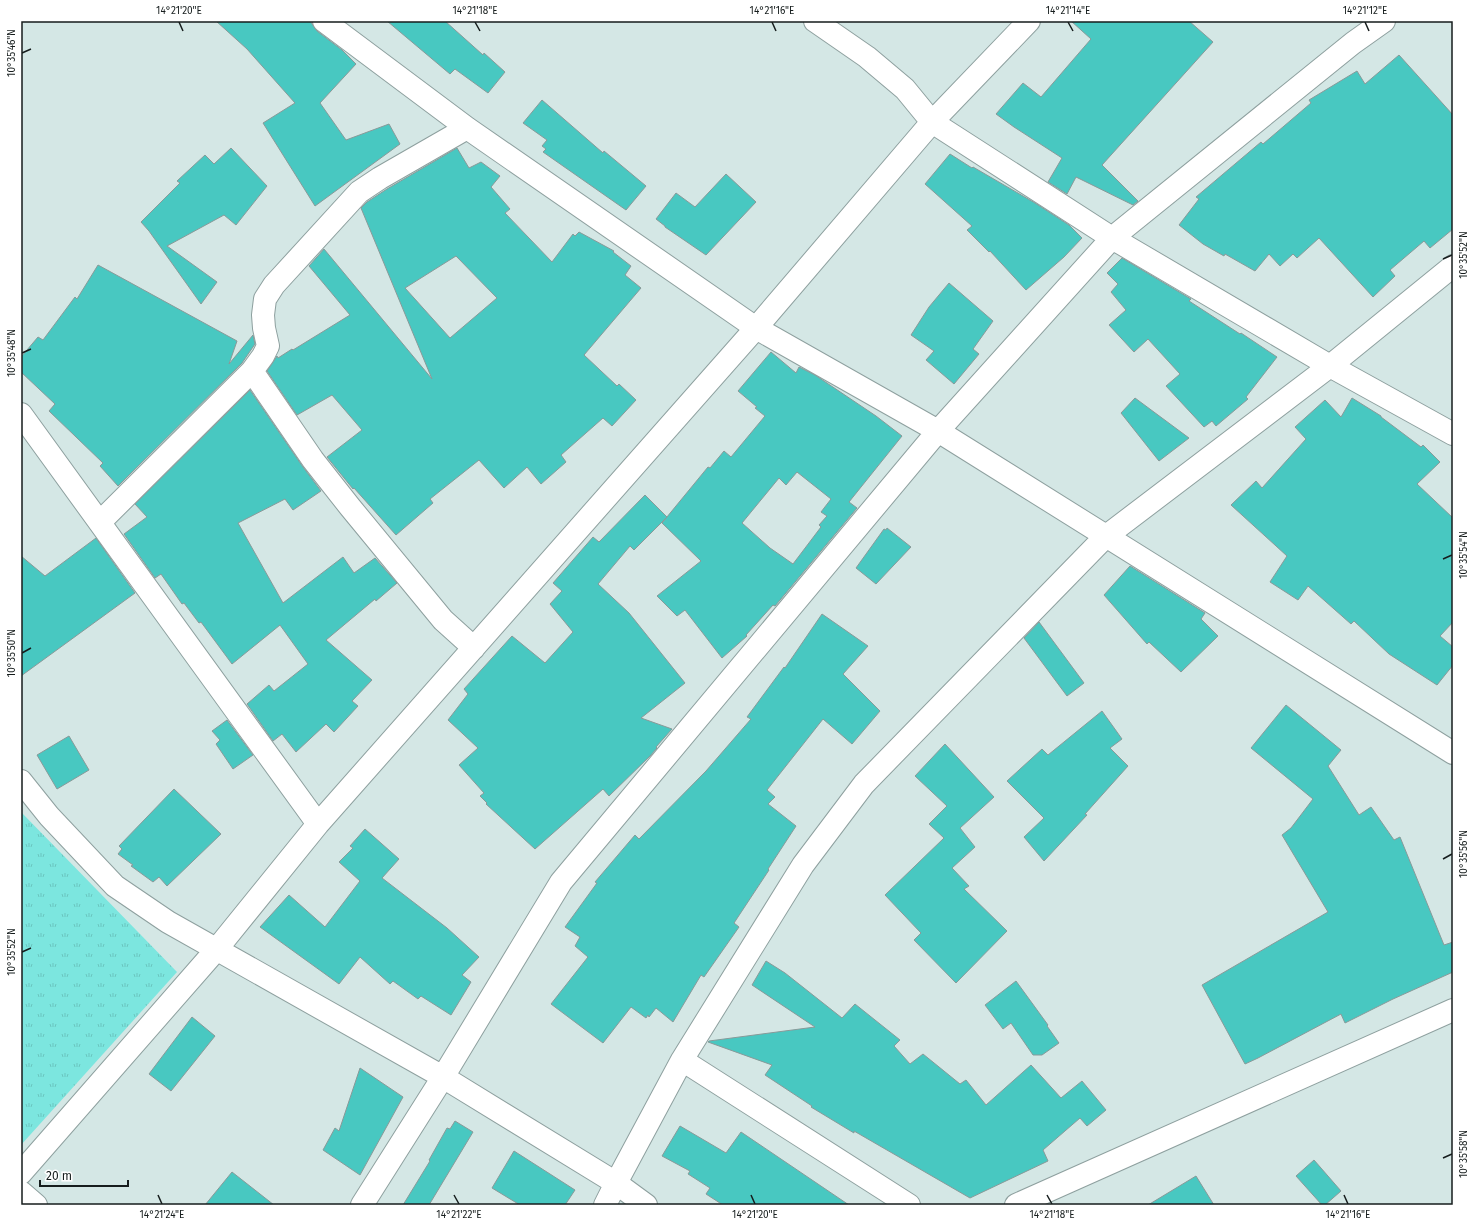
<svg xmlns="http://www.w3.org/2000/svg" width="1474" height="1226" font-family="'Fira Sans',sans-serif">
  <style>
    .grass { fill: url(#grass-tufts) }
    .building { fill: #48c8c1; stroke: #889a99; fill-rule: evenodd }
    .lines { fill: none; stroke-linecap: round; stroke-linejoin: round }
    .minor-casing { stroke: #8ea09f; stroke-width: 24 }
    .minor { stroke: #fff; stroke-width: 22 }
    .ticks { fill: none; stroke: #161d1d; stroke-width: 1.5 }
    .neatline { fill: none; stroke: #161d1d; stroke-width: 1.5 }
    .ticks-label { font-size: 10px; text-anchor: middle; fill: #161d1d }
  </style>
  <defs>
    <pattern id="grass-tufts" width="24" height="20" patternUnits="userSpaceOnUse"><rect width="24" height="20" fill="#7ce6df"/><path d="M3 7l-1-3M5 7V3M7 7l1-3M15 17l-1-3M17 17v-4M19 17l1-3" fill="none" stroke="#6ac5bf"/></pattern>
  </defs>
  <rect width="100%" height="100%" fill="#d4e7e5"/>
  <path class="grass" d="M21 812 177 972 21 1145Z"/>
  <path class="building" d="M216 21H310L317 31 342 50 356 64 320 103 346 140 389 124 400 144 315 206 263 123 295 103 247 49Z
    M387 21H445L483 55 484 53 505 72 488 93 455 69 450 74Z
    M1071 21H1189L1213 42 1102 165 1138 201 1133 205 1076 177 1067 194 1048 182 1062 158 1014 127 996 114 1023 83 1041 97 1091 39Z
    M1399 55 1453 115V229L1430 248 1424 241 1390 270 1395 276 1373 297 1319 238 1297 258 1293 254 1280 266 1269 254 1255 271 1225 254 1224 256 1203 244 1179 225 1199 199 1196 197 1261 142 1263 144 1311 103 1309 100 1357 71 1365 84Z
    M542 100 603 153 604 151 646 186 626 210 543 152 546 149 542 146 547 140 523 123Z
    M231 148 267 186 236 225 224 215 167 246 217 282 201 304 149 231 141 222 180 183 177 181 205 155 214 164Z
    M457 148 469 168 481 162 500 176 491 187 510 209 505 213 552 262 573 234 575 236 579 232 614 251 613 252 631 266 625 275 641 288 584 355 617 386 619 384 636 400 612 426 603 418 561 455 566 462 541 484 527 467 504 488 479 460 430 499 433 503 396 535 354 488 353 489 327 457 362 430 332 395 297 415 267 371 277 356 278 358 292 349 293 350 350 315 309 266 324 249 432 379 361 208 367 202 387 189ZM456 256 497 298 450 338 405 288Z
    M950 154 972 168 973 167 1035 203 1069 225 1082 238 1064 257 1026 290 990 251 989 252 967 230 972 226 925 184Z
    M726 174 756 202 706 255 665 227V226L656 219 676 193 695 207Z
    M1122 258 1191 299 1189 301 1240 334 1241 333 1277 357 1246 397 1248 399 1216 426 1212 421 1204 427 1166 386 1180 374 1148 339 1134 352 1109 325 1126 310 1111 292 1118 284 1107 273Z
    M98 265 237 341 229 364 253 335 255 344 242 363 118 486 100 466 103 463 49 411 55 404 21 372V357L38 337 43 340 75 297 77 299Z
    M949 283 993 321 973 349 979 354 954 384 926 360 934 351 911 335 929 307Z
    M771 352 796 373 799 367 815 375 876 416 902 436 849 502 857 508 775 606 773 605 746 635 747 636 722 658 685 610 677 616 657 596 701 561 662 523 708 467 710 468 724 451 731 457 765 416 755 408 757 407 738 391ZM797 472 831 499 821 512 827 516 819 525 821 527 793 564 770 548 742 523 779 478 786 485Z
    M250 390 303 467 321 491 293 510 285 499 238 523 283 603 343 557 354 573 375 558 397 583 376 601 375 599 326 640 372 680 352 701 358 706 334 732 326 724 296 752 282 734 273 741 247 704 269 685 274 691 308 664 280 625 232 664 201 622 199 623 184 603 182 604 161 574 155 578 124 534 147 517 135 504Z
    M1135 398 1189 438 1159 461 1121 413Z
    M1352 398 1381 416V417L1421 447 1423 445 1440 462 1417 484 1453 518V622L1440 636 1453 647V665L1437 685 1389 654 1354 621 1351 624 1308 586 1298 600 1270 582 1287 556 1231 505 1256 481 1262 488 1306 439 1295 427 1325 400 1341 417Z
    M645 495 667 517 634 550 630 546 598 584 629 613 685 683 641 718 672 729 656 747 657 748 650 756 609 796 603 789 535 849 486 804 487 803 480 796 484 793 459 765 478 748 448 720 468 694 464 689 512 636 545 663 573 632 550 604 562 591 553 583 593 537 599 542Z
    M887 528 911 547 876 584 856 568 884 529 886 530Z
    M96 538 135 593 21 676V556L45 576Z
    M1130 566 1205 613 1201 619 1218 636 1181 672 1149 642 1147 644 1104 595Z
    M822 614 868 646 843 674 880 711 852 744 823 719 767 790 775 797 768 804 796 826 768 869 769 870 734 923 739 927 704 977 701 975 673 1022 656 1008 649 1017 648 1015 646 1018 631 1007 603 1043 551 1004 588 957 575 946 580 937 565 927 597 883 595 882 635 835 639 839 706 771 751 719 747 717 784 667 785 668Z
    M1039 622 1084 683 1067 696 1024 638Z
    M1286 705 1341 750 1328 766 1359 815 1371 807 1394 840 1400 837 1444 945 1453 942V972L1393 999 1345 1023 1341 1014 1258 1058 1245 1064 1202 985 1328 912 1282 835 1291 828 1313 799 1251 748Z
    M1102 711 1122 739 1110 748 1128 766 1085 814 1087 815 1044 861 1024 837 1044 818 1007 781 1042 749 1048 755Z
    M227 720 253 755 233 769 216 744 220 740 212 731Z
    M69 736 89 770 57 789 37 755Z
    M945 744 994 797 960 828 975 847 952 868 969 886 964 889 1007 931 956 983 914 940 921 933 885 895 944 838 929 824 947 806 915 776Z
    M174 789 221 834 167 886 159 877 153 882 131 866 133 865 118 854 122 849 119 846Z
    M365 829 399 859 382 878 447 928 479 957 462 975 471 982 451 1015 421 996 418 999 393 981 390 984 360 957 339 984 260 927 289 895 325 927 360 881 339 862 353 848 350 846Z
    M766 961 785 973 842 1018 855 1004 900 1040 894 1046 910 1064 923 1054 960 1084 966 1080 986 1105 1031 1065 1061 1098 1082 1081 1106 1110 1087 1126 1080 1118 1043 1150 1048 1161 970 1198 854 1131V1133L811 1107 812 1106 765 1075 772 1065 708 1042 709 1041 815 1027 752 985Z
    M1016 981 1048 1025 1047 1026 1059 1043 1042 1055H1033L1011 1023 1003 1029 985 1005Z
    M192 1017 215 1036 171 1091 149 1074Z
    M360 1068 403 1097 360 1175 323 1150 335 1128 339 1131Z
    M455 1121 473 1132 429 1205H403L430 1161 429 1160 447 1128 450 1129Z
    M680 1126 726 1153 741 1132 849 1205H723L706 1194 710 1188 688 1174 690 1171 662 1156Z
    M514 1151 575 1190 565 1205H520L492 1188Z
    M1314 1160 1341 1191 1325 1205H1322L1296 1176Z
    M232 1172 274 1205H205Z
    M1196 1176 1214 1205H1148Z"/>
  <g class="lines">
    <g class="minor-casing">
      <path id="minor" d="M324 21 467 128 756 328 938 431 1453 753
        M815 21 867 57 905 89 932 122 1112 238 1330 366 1453 434
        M252 371 313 460 350 507 443 620 474 648
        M21 414 318 824
        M100 522 252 371 263 356 268 346 264 328 263 315 265 299 274 285 359 192 380 178 467 128
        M21 781 49 816 115 886 168 922 443 1077 616 1183 646 1205
        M682 1060 909 1205
        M21 1173 216 950 318 824 756 328 932 122 1029 21
        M21 1192 36 1205
        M362 1205 443 1077 561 882 938 431 1112 238 1353 43 1384 21
        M605 1205 616 1183 682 1060 803 865 864 784 1105 537 1330 366 1453 266
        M1016 1205 1453 1010"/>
    </g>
    <use href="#minor" class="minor"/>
  </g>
  <path class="ticks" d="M179 22 183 31M475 22 480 31M772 22 776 31M1068 22 1073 31M1365 22 1369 31M22 53 31 49M1443 259 1452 255M22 353 31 349M1443 559 1452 555M22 653 31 648M1443 859 1452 854M22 952 31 948M1443 1158 1452 1154M158 1195 162 1204M454 1195 459 1204M751 1195 755 1204M1047 1195 1052 1204M1344 1195 1348 1204"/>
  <rect width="1474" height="1226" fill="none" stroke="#ffffff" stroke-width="44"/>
  <path d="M40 1180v6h88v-6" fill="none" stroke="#161d1d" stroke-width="2"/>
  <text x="46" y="1180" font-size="12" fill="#161d1d" stroke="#ffffff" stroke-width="3" paint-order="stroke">20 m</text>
  <rect x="22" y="22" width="1430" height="1182" class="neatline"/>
  <g class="ticks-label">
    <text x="179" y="14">14°21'20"E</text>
    <text x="475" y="14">14°21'18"E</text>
    <text x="772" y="14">14°21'16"E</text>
    <text x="1068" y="14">14°21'14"E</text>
    <text x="1365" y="14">14°21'12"E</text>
    <text transform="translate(11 53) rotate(-90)" y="4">10°35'46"N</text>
    <text transform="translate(1463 255) rotate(-90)" y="4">10°35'52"N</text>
    <text transform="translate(11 353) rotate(-90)" y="4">10°35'48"N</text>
    <text transform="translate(1463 555) rotate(-90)" y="4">10°35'54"N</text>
    <text transform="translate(11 653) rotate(-90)" y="4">10°35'50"N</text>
    <text transform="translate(1463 854) rotate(-90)" y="4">10°35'56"N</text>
    <text transform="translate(11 952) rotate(-90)" y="4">10°35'52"N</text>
    <text transform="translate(1463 1154) rotate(-90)" y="4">10°35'58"N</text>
    <text x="162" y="1218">14°21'24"E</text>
    <text x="459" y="1218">14°21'22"E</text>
    <text x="755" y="1218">14°21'20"E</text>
    <text x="1052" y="1218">14°21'18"E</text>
    <text x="1348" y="1218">14°21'16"E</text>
  </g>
</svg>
